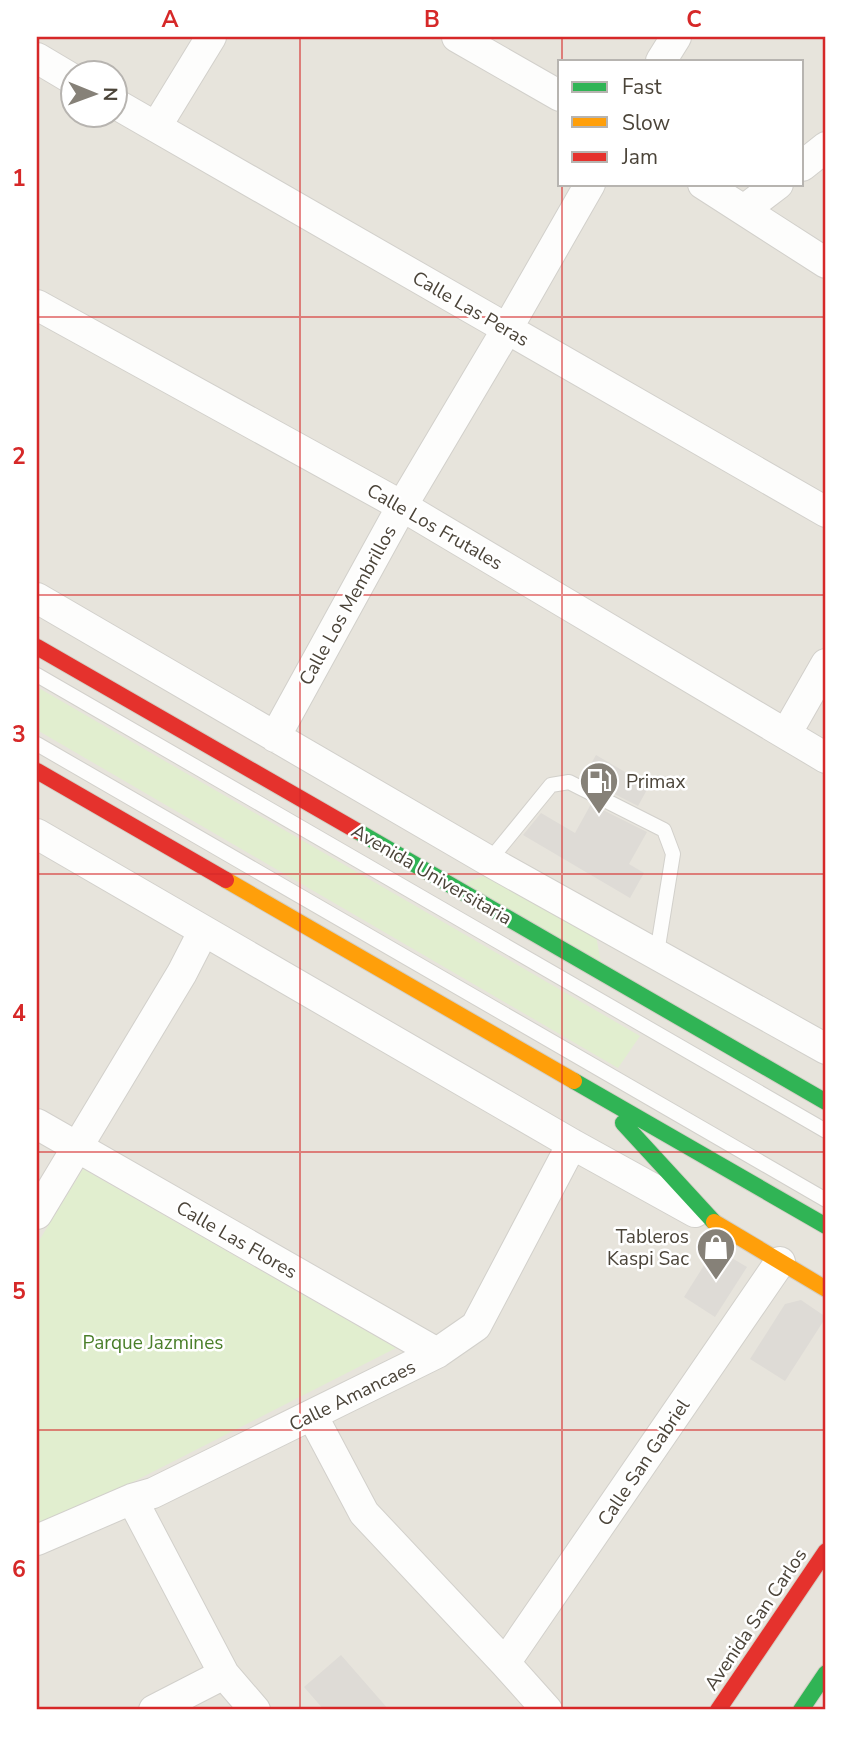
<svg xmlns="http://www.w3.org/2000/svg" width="863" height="1747" font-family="'Nunito Sans',sans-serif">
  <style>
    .residential { fill: #e7e4dc; fill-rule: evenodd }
    .green { fill: #e1eecf }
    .building { fill: #dedbd6 }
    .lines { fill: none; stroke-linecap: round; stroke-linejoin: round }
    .lane-casing { stroke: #d2d0cb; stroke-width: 16 }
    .street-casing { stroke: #d2d0cb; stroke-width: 32 }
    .fast-casing { stroke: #d3cfc5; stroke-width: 18 }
    .slow-casing { stroke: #d3cfc5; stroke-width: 18 }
    .jam-casing { stroke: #d3cfc5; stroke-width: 18 }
    .lane { stroke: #fdfdfc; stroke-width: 14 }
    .street { stroke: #fdfdfc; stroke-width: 30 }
    .fast { stroke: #30b455; stroke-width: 16 }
    .slow { stroke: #ff9f0a; stroke-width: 16 }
    .jam { stroke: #e5322d; stroke-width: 16 }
    .grid { fill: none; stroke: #d62828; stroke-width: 2; stroke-opacity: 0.55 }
    .labels { text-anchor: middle; stroke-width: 5; stroke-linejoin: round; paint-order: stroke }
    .street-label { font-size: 19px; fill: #4b4439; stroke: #fff }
    .poi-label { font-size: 19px; fill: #4b4439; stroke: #fff; text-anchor: start }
    .park-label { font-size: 19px; fill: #4a7f2a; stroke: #fff }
    .neatline { fill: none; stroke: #d62828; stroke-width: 2.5 }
    .grid-label { font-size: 23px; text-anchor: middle; font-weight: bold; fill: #d62828 }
  </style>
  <rect width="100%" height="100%" fill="#f4f2ee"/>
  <path class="residential" d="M37 37H826V1710H37ZM560 61H802V184H560ZM74 74H116V116H74Z"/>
  <path class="green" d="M37 687 640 1036 618 1068 37 730Z
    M497 871 594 926 601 962 462 884Z
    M83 1169 396 1348 125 1486 37 1525V1244Z"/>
  <path class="building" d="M596 755 649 786 638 806 583 778Z
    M591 804 647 832 629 864 644 873 630 898 523 835 541 813 575 833Z
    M715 1248 747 1267 715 1317 684 1297Z
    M801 1300 826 1317 785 1381 750 1359 785 1304Z
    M341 1655 389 1710H324L304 1687Z"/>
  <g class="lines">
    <g class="lane-casing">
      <path id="lane" d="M37 675 826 1131
        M37 744 826 1200
        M489 861 551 785 569 782 664 830 673 854 657 953"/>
    </g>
    <g class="street-casing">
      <path id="street" d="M457 37 560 96
        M37 58 74 80
        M661 61 676 37
        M116 104 826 512
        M156 127 211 37
        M802 166 826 147
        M703 184 826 263
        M744 210 778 184
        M37 305 402 506 826 758
        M37 598 489 861 826 1049
        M786 734 826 664
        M275 737 402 506 507 329 590 184
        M37 834 572 1144 695 1212
        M37 1124 437 1353
        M37 1214 182 973 203 932
        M312 1415 364 1513 505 1663 547 1710
        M132 1499 224 1674 255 1710
        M37 1540 132 1499 153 1493 437 1353 476 1326 572 1144
        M505 1663 780 1262
        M154 1710 224 1674"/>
    </g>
    <g class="fast-casing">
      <path id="fast" d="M357 831 826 1102
        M574 1081 826 1226
        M623 1123 714 1222
        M801 1710 826 1673"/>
    </g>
    <g class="slow-casing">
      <path id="slow" d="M226 880 574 1081
        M714 1222 826 1289"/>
    </g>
    <g class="jam-casing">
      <path id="jam" d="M37 647 357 831
        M37 771 226 880
        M718 1710 826 1551"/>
    </g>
    <use href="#lane" class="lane"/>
    <use href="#street" class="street"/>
    <use href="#fast" class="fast"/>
    <use href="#slow" class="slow"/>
    <use href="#jam" class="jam"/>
  </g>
  <path class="grid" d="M300 37V1710M562 37V61M562 184V1710M37 317H826M37 595H826M37 874H826M37 1152H826M37 1430H826"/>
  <defs>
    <g id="fuel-pin" transform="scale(2.0125)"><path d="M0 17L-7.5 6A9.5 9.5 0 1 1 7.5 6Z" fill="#868178" stroke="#fff"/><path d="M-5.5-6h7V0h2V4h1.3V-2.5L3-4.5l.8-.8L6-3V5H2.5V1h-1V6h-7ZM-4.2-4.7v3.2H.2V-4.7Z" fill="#fff"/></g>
    <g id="shop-pin" transform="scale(2.0125)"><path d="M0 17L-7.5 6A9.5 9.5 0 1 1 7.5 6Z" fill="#868178" stroke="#fff"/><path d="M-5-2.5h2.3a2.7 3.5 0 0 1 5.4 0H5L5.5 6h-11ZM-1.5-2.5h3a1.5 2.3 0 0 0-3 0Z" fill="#fff"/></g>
  </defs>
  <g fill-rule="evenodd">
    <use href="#fuel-pin" x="599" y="781"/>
    <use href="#shop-pin" x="716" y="1247"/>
  </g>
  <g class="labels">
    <g class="street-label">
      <text transform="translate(471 308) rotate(30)" y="7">Calle Las Peras</text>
      <text transform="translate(435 526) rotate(30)" y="7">Calle Los Frutales</text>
      <text transform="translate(347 605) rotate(-61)" y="7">Calle Los Membrillos</text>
      <text transform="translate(432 874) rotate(30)" y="7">Avenida Universitaria</text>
      <text transform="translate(237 1239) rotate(30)" y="7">Calle Las Flores</text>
      <text transform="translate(352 1395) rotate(-26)" y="7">Calle Amancaes</text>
      <text transform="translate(643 1462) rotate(-56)" y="7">Calle San Gabriel</text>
      <text transform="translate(755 1619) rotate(-56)" y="7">Avenida San Carlos</text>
    </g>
    <g class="poi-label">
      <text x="626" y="788">Primax</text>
      <text x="689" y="1243" text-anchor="end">Tableros<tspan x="689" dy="22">Kaspi Sac</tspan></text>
    </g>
    <g class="park-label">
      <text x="153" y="1349">Parque Jazmines</text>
    </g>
  </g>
  <rect width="863" height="1747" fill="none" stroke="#ffffff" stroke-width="77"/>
  <rect x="558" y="60" width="245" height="126" fill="#ffffff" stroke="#b7b4b0" stroke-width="2"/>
  <rect x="572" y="82" width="35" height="10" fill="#30b455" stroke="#b7b4b0" stroke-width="2"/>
  <text x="622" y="94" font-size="21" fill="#4b4439">Fast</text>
  <rect x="572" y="117" width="35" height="10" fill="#ff9f0a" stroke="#b7b4b0" stroke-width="2"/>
  <text x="622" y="130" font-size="21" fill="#4b4439">Slow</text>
  <rect x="572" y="152" width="35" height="10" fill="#e5322d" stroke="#b7b4b0" stroke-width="2"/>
  <text x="622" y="164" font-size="21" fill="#4b4439">Jam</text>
  <g transform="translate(94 94) rotate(91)"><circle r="33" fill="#ffffff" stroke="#b7b4b0" stroke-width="2"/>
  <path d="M0-5L12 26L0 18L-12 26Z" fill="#868178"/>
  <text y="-10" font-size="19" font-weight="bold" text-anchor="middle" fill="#4b4439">N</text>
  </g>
  <rect x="38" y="38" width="786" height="1670" class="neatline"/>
  <g class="grid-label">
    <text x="170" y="27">A</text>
    <text x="432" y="27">B</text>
    <text x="694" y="27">C</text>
    <text x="19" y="186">1</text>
    <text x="19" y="464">2</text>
    <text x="19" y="742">3</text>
    <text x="19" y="1021">4</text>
    <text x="19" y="1299">5</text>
    <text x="19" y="1577">6</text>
  </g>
</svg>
